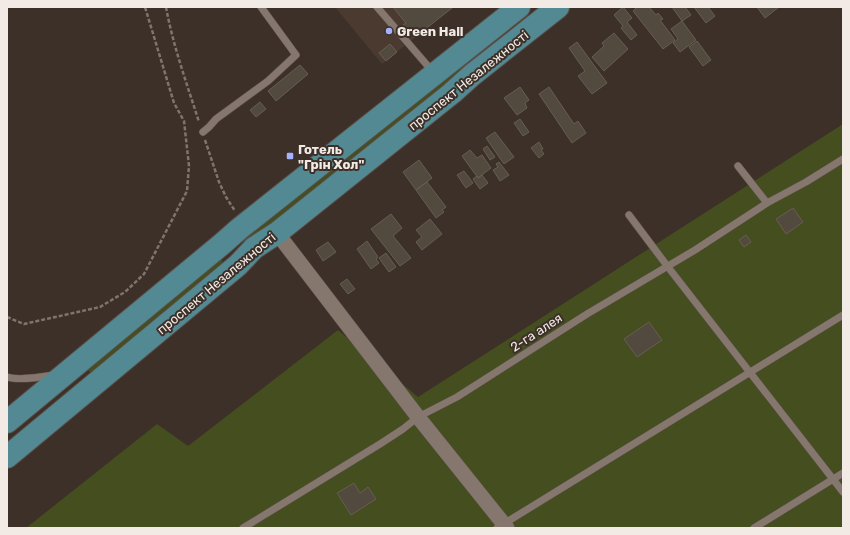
<svg xmlns="http://www.w3.org/2000/svg" width="850" height="535" font-family="Rubik,sans-serif">
  <style>
    .built { fill: #4b3a2f }
    .green { fill: #444e1e }
    .building { fill: #534a3f; stroke: #675e52 }
    .lines { fill: none; stroke-linecap: round; stroke-linejoin: round }
    .service-casing { stroke: #594f48; stroke-width: 8 }
    .minor-casing { stroke: #594f48; stroke-width: 16 }
    .primary-casing { stroke: #594f48; stroke-width: 24 }
    .path { stroke: #7f746e; stroke-width: 2.5; stroke-dasharray: 4 2; stroke-linecap: butt }
    .service { stroke: #85776e; stroke-width: 7 }
    .minor { stroke: #85776e; stroke-width: 15 }
    .primary { stroke: #538993; stroke-width: 22 }
    .poi-dot { fill: #a3b2fd; stroke: #3c3028; stroke-width: 1.5 }
    .labels { text-anchor: middle; stroke-width: 4; stroke-linejoin: round; paint-order: stroke }
    .poi-label { font-size: 13px; font-weight: bold; fill: #f2eae5; stroke: #3c3028; text-anchor: start }
    .street-label { font-size: 13px; fill: #f2eae5; stroke: #3c3028 }
  </style>
  <rect width="100%" height="100%" fill="#3c3028"/>
  <path class="built" d="M335 7H453L382 64Z"/>
  <path class="green" d="M466 62 468 64V67L249 242C246 243 244 242 242 240Z
    M843 124V528H26L157 424 188 446 338 330 418 397Z
    M220 257C223 260 223 262 221 265L93 371 91 372 87 370Z"/>
  <path class="building" d="M393 7H451L452 8 414 38 403 25 406 23Z
    M623 7 632 18 627 22 637 35 631 40 621 28 623 26 614 15Z
    M637 7H649L656 15 658 13 663 19 660 20 675 40 663 49 633 11Z
    M672 7H685L691 15 682 21Z
    M694 7H708L715 16 706 23Z
    M757 7H779L765 18Z
    M682 21 696 40 680 52 673 43 678 39 671 29Z
    M614 33 628 49 604 71 592 57 604 46 602 43Z
    M697 41 711 60 703 66 689 47Z
    M577 42 607 83 592 94 578 76 585 71 569 48Z
    M390 44 397 52 386 61 379 53Z
    M300 65 308 74 276 101 268 91Z
    M520 87 529 100 525 103 527 108 517 115 504 98Z
    M549 87 574 124 578 121 586 133 572 143 539 94Z
    M260 102 266 109 256 117 250 110Z
    M520 119 529 132 523 136 514 123Z
    M495 132 514 157 504 164 486 138Z
    M539 142 543 149 541 150 544 154 539 158 531 148Z
    M487 146 495 157 490 160 483 149Z
    M470 150 477 158 482 155 491 168 478 178 462 156Z
    M419 160 432 178 416 190 403 172Z
    M499 162 509 175 500 181 493 170 498 167 496 164Z
    M464 171 473 183 466 188 457 175Z
    M482 175 488 183 480 189 473 179 477 176 478 178Z
    M427 182 446 207 442 210 444 212 436 218 416 190Z
    M793 208 803 222 786 234 776 219Z
    M391 214 402 228 393 236 411 258 400 266 371 229Z
    M430 219 442 234 422 250 416 242 422 237 416 230Z
    M746 235 751 242 744 247 739 240Z
    M367 241 378 257 376 259 379 263 371 269 357 249Z
    M328 242 336 252 323 261 316 250Z
    M386 253 396 267 389 272 379 258Z
    M347 279 355 289 348 294 340 284Z
    M649 322 662 340 637 357 624 339Z
    M354 483 360 493 368 487 376 499 351 515 337 493Z"/>
  <g class="lines">
    <g class="service-casing">
      <path id="service" d="M377 7 433 72
        M203 132 209 127 216 119 268 81 296 55 261 7
        M738 166 767 203
        M629 215 668 267 843 492
        M7 377C18 381 42 377 54 375
        M243 528 380 444 403 429 418 417 457 397 587 314 695 250 767 203 806 182 843 159
        M497 528 843 315
        M754 528 843 473"/>
    </g>
    <g class="minor-casing">
      <path id="minor" d="M277 233 418 417 507 528"/>
    </g>
    <g class="primary-casing">
      <path id="primary" d="M7 422 222 244 239 229 519 7
        M7 457 238 265 254 248 277 233 452 93 472 75 558 7"/>
    </g>
    <path class="path" d="M166 7C173 46 187 84 199 122
      M205 140 219 182 226 197 235 211
      M7 317 24 324 100 307 125 292 144 274 187 191 189 166 184 121 174 103 145 7"/>
    <use href="#service" class="service"/>
    <use href="#minor" class="minor"/>
    <use href="#primary" class="primary"/>
  </g>
  <g class="poi-dot">
    <circle cx="389" cy="31" r="4"/>
    <rect x="286" y="152" width="8" height="8" rx="2"/>
  </g>
  <g class="labels">
    <g class="poi-label">
      <text x="397" y="36">Green Hall</text>
      <text x="298" y="154">Готель<tspan x="298" dy="15">"Грін Хол"</tspan></text>
    </g>
    <g class="street-label">
      <text transform="translate(468 80) rotate(-39)" y="5">проспект Незалежності</text>
      <text transform="translate(216 283) rotate(-40)" y="5">проспект Незалежності</text>
      <text transform="translate(536 332) rotate(-33)" y="5">2-га алея</text>
    </g>
  </g>
  <rect width="850" height="535" fill="none" stroke="#f2eae5" stroke-width="16"/>
</svg>
